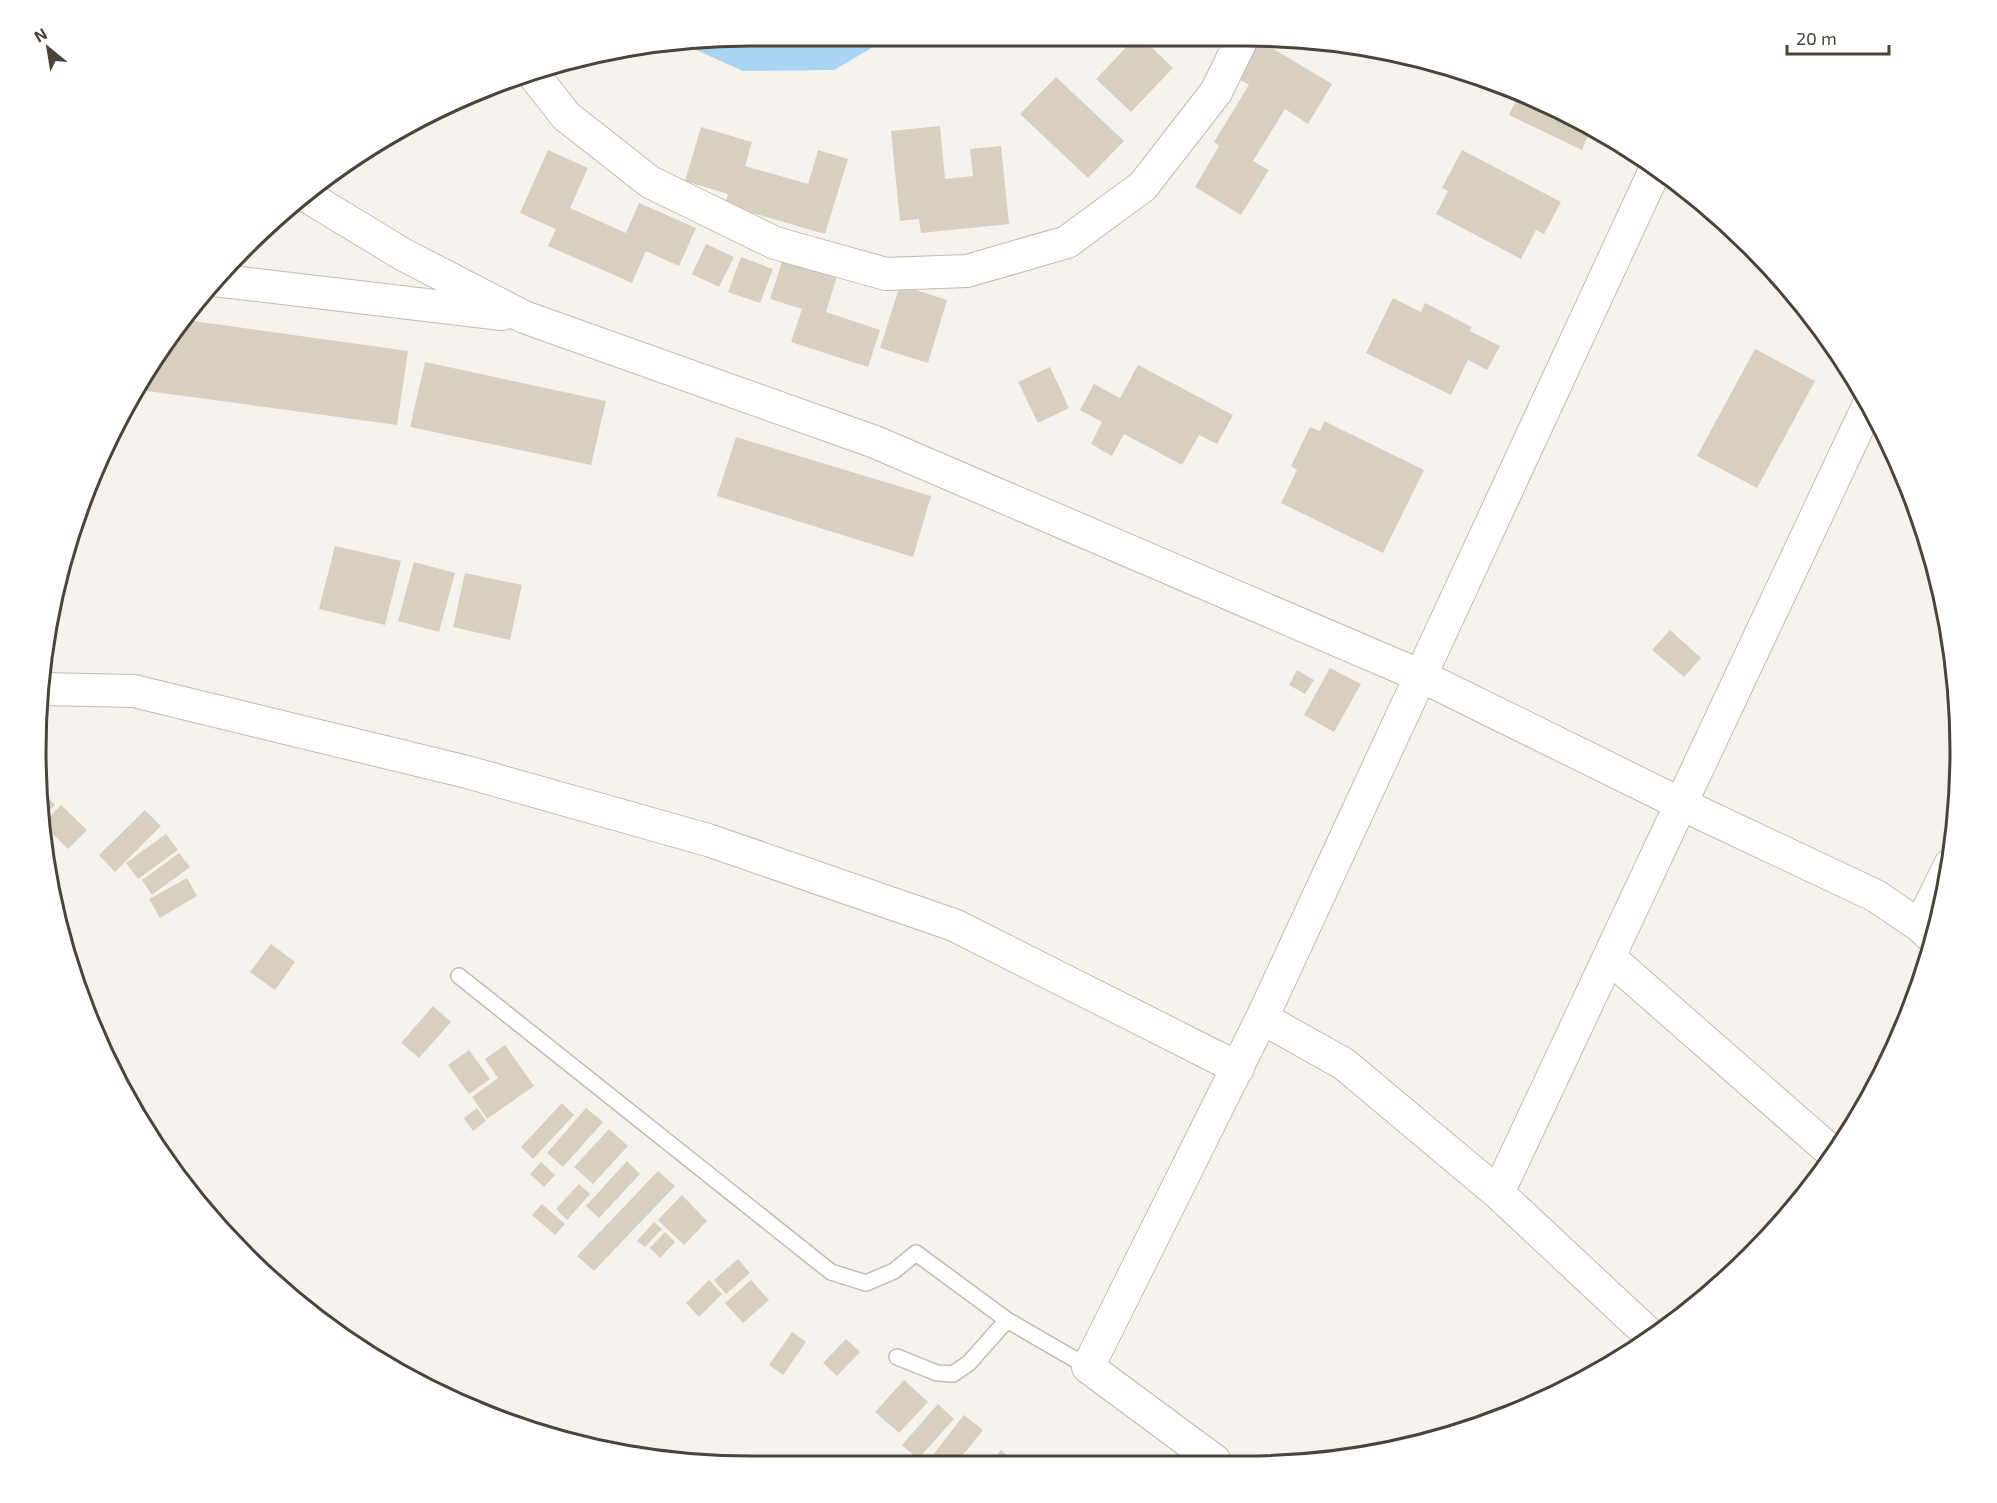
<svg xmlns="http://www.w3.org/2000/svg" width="1997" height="1503" font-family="'Exo 2',sans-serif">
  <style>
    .water { fill: #a9d4f2 }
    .building { fill: #d8cfc1 }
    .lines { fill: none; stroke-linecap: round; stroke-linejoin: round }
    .service-casing { stroke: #c2bbae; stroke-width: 18 }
    .minor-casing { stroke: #c2bbae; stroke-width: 34 }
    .service { stroke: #fff; stroke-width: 15 }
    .minor { stroke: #fff; stroke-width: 32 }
    .rim { fill: none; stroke: #4b4439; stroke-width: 3 }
  </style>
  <rect width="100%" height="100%" fill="#f6f3ec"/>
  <path class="water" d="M752 36H892L834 70 743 71 685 45Z"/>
  <path class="building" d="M1136 37H1141L1173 68 1131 112 1096 79Z
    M1257 39 1332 84 1308 124 1285 109 1253 161 1269 170 1241 215 1195 187 1219 146 1214 142 1249 85 1234 76Z
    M1056 77 1124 141 1088 178 1020 114Z
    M1519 94 1562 110 1592 127 1582 150 1509 115Z
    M940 126 945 179 973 176 970 149 1001 146 1009 224 921 233 919 219 900 221 891 131Z
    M701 127 752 142 745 166 808 184 818 150 848 159 825 234 725 205 728 194 685 181Z
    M548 150 588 168 570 208 626 233 639 203 696 228 679 266 646 251 632 283 548 246 556 229 520 213Z
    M1462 150 1561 202 1544 234 1536 230 1521 259 1436 214 1448 191 1442 188Z
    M706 244 734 257 719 287 692 274Z
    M741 257 773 269 760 303 728 292Z
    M783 259 837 276 826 312 880 330 868 367 791 342 802 309 770 299Z
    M900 285 947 300 928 363 880 348Z
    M1393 298 1421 312 1425 303 1472 327 1470 331 1500 346 1487 370 1468 360 1451 395 1366 353Z
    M186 320 408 351 397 425 140 390Z
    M1755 349 1815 381 1757 488 1697 456Z
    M425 362 606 401 591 465 410 427Z
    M1138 365 1233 415 1217 444 1199 435 1182 465 1124 434 1112 456 1091 444 1102 422 1080 410 1094 384 1120 398Z
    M1050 367 1069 408 1038 423 1018 382Z
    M1324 421 1424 470 1383 553 1281 503 1297 470 1291 466 1310 427 1320 431Z
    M736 437 931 496 913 557 717 496Z
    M335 546 401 561 385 625 319 609Z
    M414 562 455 573 439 632 398 621Z
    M465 573 522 585 510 640 453 627Z
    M1670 630 1701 658 1684 677 1652 650Z
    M1330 668 1361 684 1334 732 1304 715Z
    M1297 670 1314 680 1305 694 1289 685Z
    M43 792 55 805 41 818 38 798Z
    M61 805 87 830 68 849 43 824Z
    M145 810 161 826 115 872 99 855Z
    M166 834 178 850 138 879 126 863Z
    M179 853 190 867 152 895 142 880Z
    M187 878 197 896 160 918 149 899Z
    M271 944 295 962 275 990 250 972Z
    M433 1006 451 1022 419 1058 401 1043Z
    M505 1045 534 1086 487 1119 472 1097 498 1078 485 1059Z
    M469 1050 490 1079 469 1094 448 1065Z
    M562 1103 574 1115 533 1159 521 1147Z
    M477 1108 486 1121 473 1131 464 1118Z
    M586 1108 603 1122 563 1167 547 1153Z
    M609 1129 628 1146 593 1184 574 1167Z
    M627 1161 640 1174 599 1218 586 1206Z
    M541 1162 555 1175 544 1187 530 1174Z
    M658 1171 675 1186 594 1271 577 1256Z
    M579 1184 590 1194 567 1220 556 1209Z
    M682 1195 707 1221 684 1245 658 1220Z
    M542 1204 565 1224 555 1235 532 1215Z
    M654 1222 662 1229 645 1247 637 1241Z
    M665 1232 675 1242 660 1258 650 1248Z
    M738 1259 750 1273 726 1294 714 1280Z
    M709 1280 722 1294 699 1317 686 1303Z
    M751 1280 769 1300 743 1323 725 1303Z
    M792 1332 806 1342 783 1375 769 1365Z
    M846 1339 860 1352 837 1376 823 1363Z
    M904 1380 928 1402 899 1433 875 1412Z
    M938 1404 954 1419 918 1459 902 1445Z
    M964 1415 983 1430 958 1461H930L929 1460Z
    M1001 1450 1014 1461H992Z"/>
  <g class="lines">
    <g class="service-casing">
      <path id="service" d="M459 976 831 1272 866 1283 894 1271 916 1253 1007 1320 1088 1367
        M897 1357 937 1373 953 1374 969 1363 1007 1320"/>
    </g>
    <g class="minor-casing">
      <path id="minor" d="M533 74 566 116 650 182 775 243 886 274 967 271 1067 242 1143 186 1216 92 1243 37
        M305 195 404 255 524 317 875 442 1421 676 1681 804 1876 896 1920 926 1933 938
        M214 280 502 314
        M45 689 134 691 467 772 708 840 954 925 1238 1068
        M1920 926 1950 865
        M1609 957 1835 1155
        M1262 1018 1344 1064 1498 1193 1653 1338
        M1498 1193 1868 406
        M1215 1461 1088 1367 1262 1018 1656 168"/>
    </g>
    <use href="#service" class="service"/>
    <use href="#minor" class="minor"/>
  </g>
  <path d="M0 0H1997V1503H0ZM751 46H1245A705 705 0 0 1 1950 751V751A705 705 0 0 1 1245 1456H751A705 705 0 0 1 46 751V751A705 705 0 0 1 751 46Z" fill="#fff" fill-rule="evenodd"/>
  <path class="rim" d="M751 46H1245A705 705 0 0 1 1950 751V751A705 705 0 0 1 1245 1456H751A705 705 0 0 1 46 751V751A705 705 0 0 1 751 46Z"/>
  <g transform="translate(48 48) rotate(330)" stroke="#ffffff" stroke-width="4.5" paint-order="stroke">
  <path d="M0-4.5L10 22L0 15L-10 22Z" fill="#4b4439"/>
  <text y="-9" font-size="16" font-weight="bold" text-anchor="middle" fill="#4b4439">N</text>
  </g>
  <path d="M1787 45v9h102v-9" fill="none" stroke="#4b4439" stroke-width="3"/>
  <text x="1796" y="45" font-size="18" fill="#4b4439" stroke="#ffffff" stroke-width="4.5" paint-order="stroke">20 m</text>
</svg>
